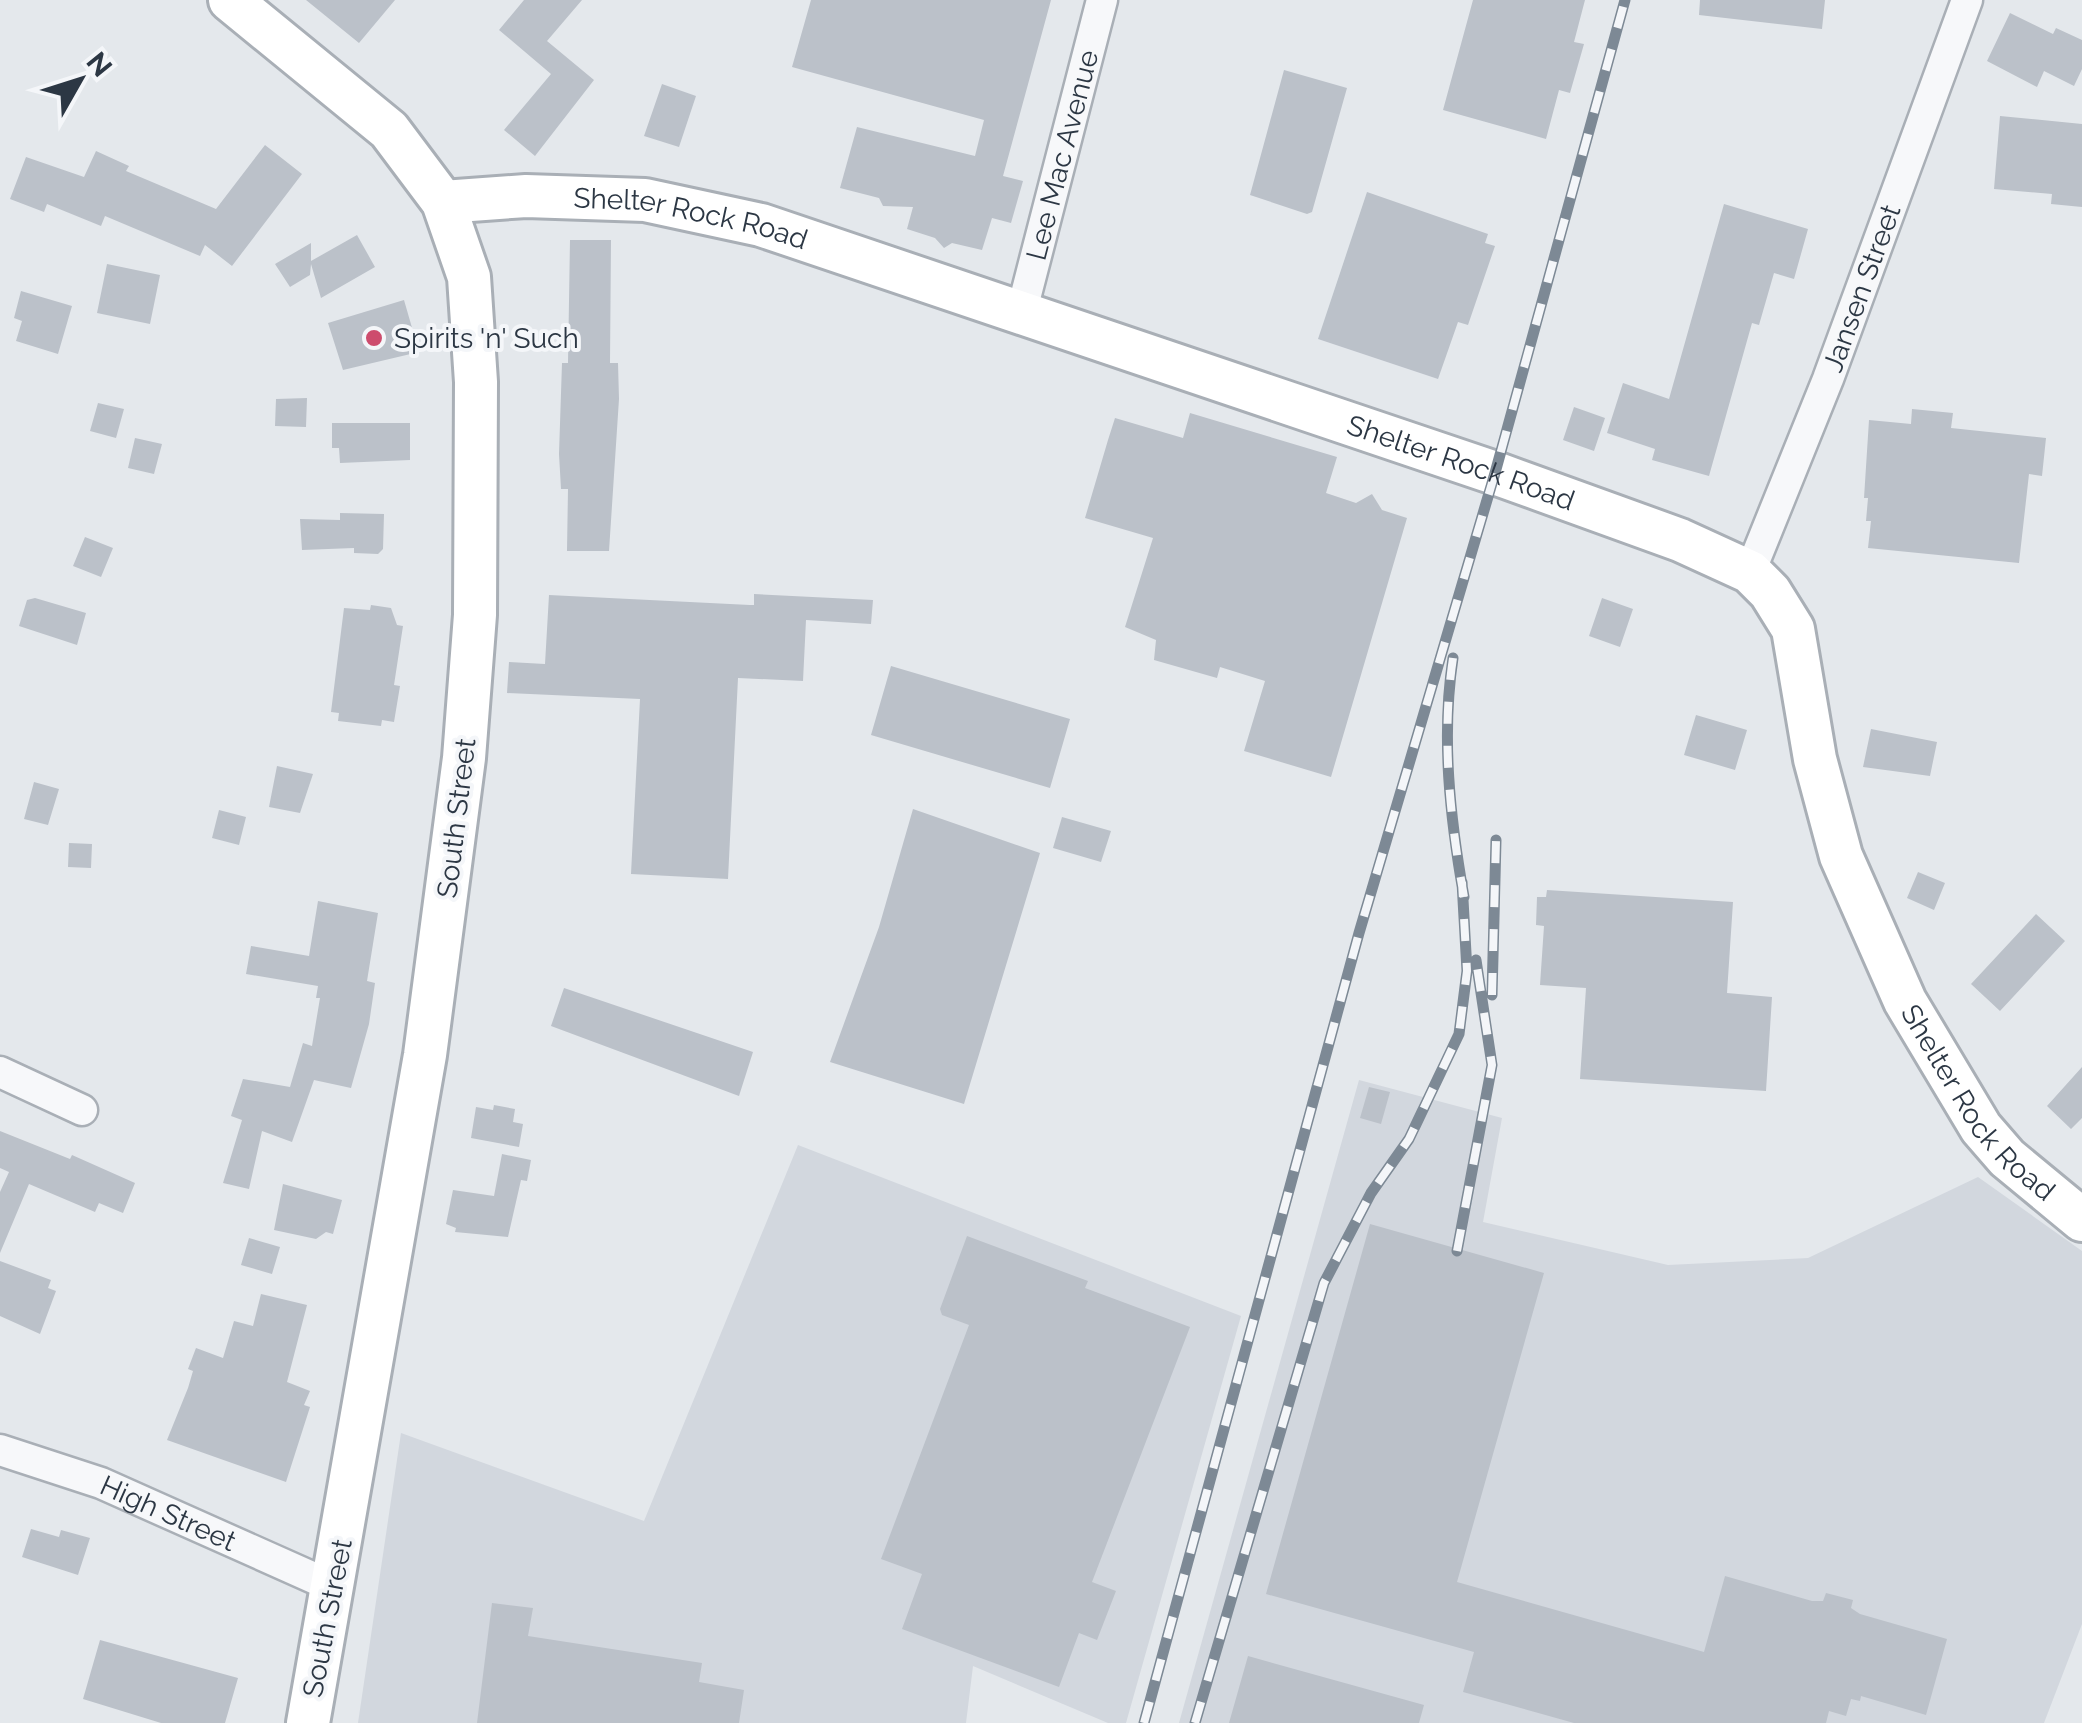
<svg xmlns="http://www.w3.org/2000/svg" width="2082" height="1723" font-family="Raleway,sans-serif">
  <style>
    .built { fill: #d2d7de }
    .building { fill: #bbc1c9 }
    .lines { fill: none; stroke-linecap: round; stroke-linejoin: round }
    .street-casing { stroke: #a9afb6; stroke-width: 35 }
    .secondary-casing { stroke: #a9afb6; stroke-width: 48 }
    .street { stroke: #f7f8fa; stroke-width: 30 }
    .secondary { stroke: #fff; stroke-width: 42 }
    .rail-casing { stroke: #7d8995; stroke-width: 11 }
    .rail { stroke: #f4f6f9; stroke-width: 8; stroke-dasharray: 22; stroke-linecap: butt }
    .poi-dot { fill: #cd4c6d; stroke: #f4f6f9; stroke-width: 4 }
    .labels { text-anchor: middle; stroke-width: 8; stroke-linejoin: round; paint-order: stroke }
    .street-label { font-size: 28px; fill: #2c3744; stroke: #f4f6f9 }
    .poi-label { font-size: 28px; fill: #2c3744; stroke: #f4f6f9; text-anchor: start }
  </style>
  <rect width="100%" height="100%" fill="#e4e8ec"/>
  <path class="built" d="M1359 1080 1502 1118 1483 1222 1668 1265 1808 1258 1978 1177 2082 1251V1624L2044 1723H1179Z
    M798 1145 1241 1316 1126 1723H1108L973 1666 966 1723H358L401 1433 644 1521Z"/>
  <path class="building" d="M306 0H395L359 43Z
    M524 0H582L547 41 594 80 535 156 504 130 551 74 499 30Z
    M811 0H1051L1003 176 1023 181 1011 223 992 218 982 250 952 243 944 248 935 238 907 229 913 207 883 206 879 198 840 188 857 127 975 156 984 120 792 67Z
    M1473 0H1585L1574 42 1584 44 1570 93 1559 90 1546 139 1443 110Z
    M1700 0H1825L1822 29 1699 15Z
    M2010 13 2053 34 2056 28 2082 40V69L2074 86 2044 71 2037 87 1987 61Z
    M1284 70 1347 88 1312 212 1307 214 1250 195Z
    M662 84 696 96 679 147 644 136Z
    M2000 116 2082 124V207L2051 204 2052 194 1994 189Z
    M265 145 302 174 232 266 205 245 200 256 105 216 101 226 47 204 44 212 10 199 26 157 84 177 96 151 129 166 126 171 216 209Z
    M1367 192 1488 234 1485 243 1495 246 1468 325 1458 322 1438 379 1318 339Z
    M1724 204 1808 229 1794 279 1774 273 1759 325 1752 323 1709 476 1652 460 1655 449 1607 433 1623 383 1669 399Z
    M357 235 375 267 321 298 311 264 310 275 290 287 275 264 311 243V261Z
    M570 240H611L610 363H618L619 399 609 551H567L568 489H561L559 454 562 363H568Z
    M107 264 160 275 150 324 97 313Z
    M21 291 72 306 58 354 16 341 22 321 14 318Z
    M404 300 419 352 343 370 328 323Z
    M307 398 306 427 275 426 276 399Z
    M98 403 124 409 116 438 90 431Z
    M1574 407 1605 418 1594 451 1563 440Z
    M1912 409 1953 413 1951 428 2046 438 2042 476 2029 474 2019 563 1868 548 1871 521H1866L1868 498H1864L1869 420 1911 424Z
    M1190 413 1337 457 1326 493 1356 503 1372 494 1382 510 1407 518 1331 777 1244 751 1265 681 1220 667 1217 678 1154 660 1156 640 1125 627 1153 538 1085 518 1108 440 1115 418 1183 438Z
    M332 423H410V460L340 463 339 448H332Z
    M135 438 162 444 154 474 128 468Z
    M340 513 384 514 383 549 378 554 354 553V548L302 550 300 519 340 520Z
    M85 537 113 548 101 577 73 566Z
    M754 594 873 600 871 624 806 620 803 681 738 678 728 879 631 874 640 699 507 693 509 662 545 664 549 595 750 605H754Z
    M35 598 86 613 77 645 19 626 27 600Z
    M1602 598 1633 609 1620 647 1589 636Z
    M371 605 391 608 397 625 403 626 394 685 400 686 394 722 382 720 381 726 338 721 339 713 331 712 344 608 370 610Z
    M891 666 1070 719 1050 788 871 735Z
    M1696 715 1747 730 1735 770 1684 755Z
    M1871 729 1937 742 1930 776 1863 767Z
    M277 766 313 774 300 813 269 807Z
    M34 782 59 789 48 825 24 819Z
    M913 809 1040 853 964 1104 830 1062 879 927Z
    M219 810 246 817 239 845 212 838Z
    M1062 817 1111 831 1101 862 1053 848Z
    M69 843 92 844 91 868 68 867Z
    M1918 872 1945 883 1934 910 1907 898Z
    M1547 890 1733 902 1727 993 1772 997 1766 1091 1580 1079 1586 988 1540 985 1544 926 1536 925 1537 897H1546Z
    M318 901 378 913 367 981 375 983 369 1024 351 1088 314 1080 292 1142 262 1131 249 1189 223 1183 242 1120 231 1116 243 1079 290 1087 303 1043 312 1046 320 998H316L318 986 246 974 251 946 309 956Z
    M2036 914 2065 941 2000 1011 1971 984Z
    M564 988 753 1052 739 1096 551 1026Z
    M2082 1067V1118L2071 1129 2047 1106Z
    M1369 1087 1390 1092 1381 1124 1360 1118Z
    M494 1105 515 1109 513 1122 523 1124 519 1147 471 1138 476 1107 493 1110Z
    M0 1131 70 1159 72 1155 135 1183 123 1213 99 1203 95 1212 29 1184 0 1253V1192L9 1172 0 1168Z
    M502 1154 531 1160 527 1181 521 1180 508 1237 455 1232 456 1228 446 1224 453 1190 494 1196Z
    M283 1184 342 1200 333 1234 326 1232 316 1239 274 1230Z
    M1370 1224 1544 1273 1457 1582 1704 1652 1725 1576 1812 1601H1823L1826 1593 1853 1600 1851 1608 1860 1614 1947 1639 1926 1715 1861 1696 1860 1701 1851 1699 1846 1716 1829 1711 1826 1723H1574L1463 1692 1474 1652 1266 1594Z
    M967 1236 1088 1281 1085 1288 1190 1327 1092 1582 1116 1591 1097 1640 1079 1633 1059 1687 902 1629 922 1574 881 1559 969 1325 942 1315 940 1309Z
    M249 1238 280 1247 272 1274 241 1265Z
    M0 1261 51 1280 48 1288 56 1291 40 1334 0 1316Z
    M261 1294 307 1305 287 1382 310 1391 304 1405 310 1407 286 1482 167 1440 188 1388 193 1371 188 1369 196 1348 223 1358 234 1321 253 1326Z
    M31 1529 59 1537 61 1530 90 1538 78 1575 22 1557Z
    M492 1603 533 1608 528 1636 702 1663 699 1682 744 1690 739 1723H477Z
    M100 1640 238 1678 225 1723H161L83 1699Z
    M1248 1656 1424 1705 1419 1723H1229Z"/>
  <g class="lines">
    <g class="street-casing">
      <g id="street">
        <path id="s1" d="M1022 310 1102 0"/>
        <path id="s2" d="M1750 572 1828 379 1967 0"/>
        <path d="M0 1072 82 1110"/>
        <path id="s3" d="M0 1450 101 1483 334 1587"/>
      </g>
    </g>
    <g class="secondary-casing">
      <g id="secondary">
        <path d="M230 0 389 130 443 202 469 277 476 382 475 615 464 758 425 1055 308 1723"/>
        <path id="s4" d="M443 202 526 196 645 200 761 225 1495 473 1680 540 1750 572 1770 592 1793 629 1815 759 1841 856 1905 1001 1981 1128 2007 1158 2082 1220"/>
      </g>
    </g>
    <use href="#street" class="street"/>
    <use href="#secondary" class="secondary"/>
    <g class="rail-casing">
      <path id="rail" d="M1453 658C1441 737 1450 818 1464 897
        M1492 995 1496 840
        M1457 1251 1492 1065 1476 960
        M1144 1723 1359 933 1495 473 1625 0
        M1195 1723 1324 1283 1371 1193 1409 1139 1459 1034 1467 971 1462 882"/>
    </g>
    <use href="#rail" class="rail"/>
  </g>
  <circle class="poi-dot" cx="374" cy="338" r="10"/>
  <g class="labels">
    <g class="street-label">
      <text dy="10" stroke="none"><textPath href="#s1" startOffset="160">Lee Mac Avenue</textPath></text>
      <text dy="10" stroke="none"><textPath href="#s4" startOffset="250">Shelter Rock Road</textPath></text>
      <text dy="10" stroke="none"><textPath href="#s2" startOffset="305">Jansen Street</textPath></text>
      <text dy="10" stroke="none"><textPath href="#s4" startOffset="1060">Shelter Rock Road</textPath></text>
      <text transform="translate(456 818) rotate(-83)" y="10">South Street</text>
      <text dy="10" stroke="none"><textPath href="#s4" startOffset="1958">Shelter Rock Road</textPath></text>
      <text dy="10" stroke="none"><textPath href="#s3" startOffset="180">High Street</textPath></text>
      <text transform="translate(327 1618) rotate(-79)" y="10">South Street</text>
    </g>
    <g class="poi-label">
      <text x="394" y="348">Spirits 'n' Such</text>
    </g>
  </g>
  <g transform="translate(80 80) rotate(51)" stroke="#f4f6f9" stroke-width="8" paint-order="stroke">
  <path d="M0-8L18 38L0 25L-18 38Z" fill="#2c3744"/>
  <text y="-15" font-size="28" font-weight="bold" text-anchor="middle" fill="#2c3744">N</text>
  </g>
</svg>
